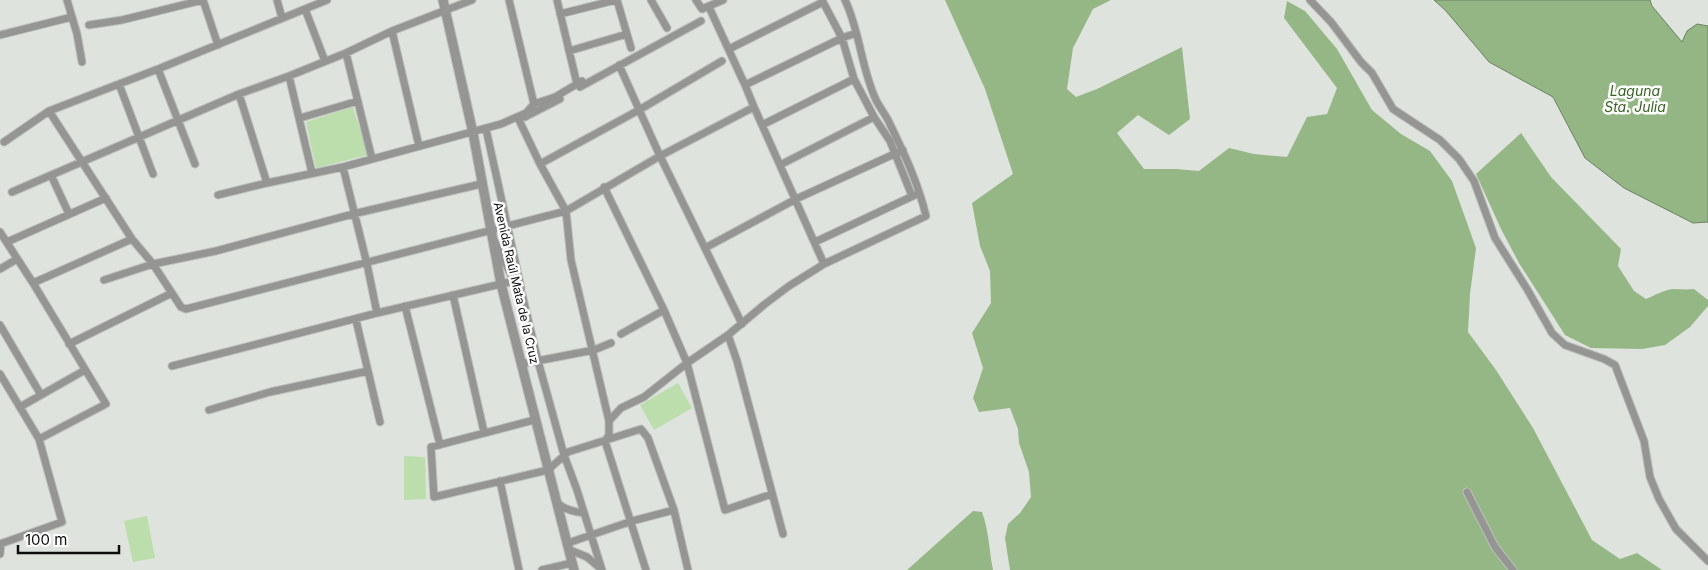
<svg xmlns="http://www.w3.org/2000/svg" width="1708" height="570" font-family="Inter,sans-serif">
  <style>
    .green { fill: #bbdeac }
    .forest { fill: #95b786 }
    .water { fill: #93b684; stroke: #6a8360 }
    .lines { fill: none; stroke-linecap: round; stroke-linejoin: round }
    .minor-casing { stroke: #bdc1bc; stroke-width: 9 }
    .tertiary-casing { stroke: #bdc1bc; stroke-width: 11 }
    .minor { stroke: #959694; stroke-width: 7 }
    .tertiary { stroke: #959694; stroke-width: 9 }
    .labels { text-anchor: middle; stroke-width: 5; stroke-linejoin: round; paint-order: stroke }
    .street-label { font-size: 12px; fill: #0c0d0b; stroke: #fff }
    .water-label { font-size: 14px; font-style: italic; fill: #386422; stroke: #fff }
  </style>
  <rect width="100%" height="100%" fill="#dfe3de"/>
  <path class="green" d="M353 107 368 155 316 168 306 122Z
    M678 383 692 408 654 430 640 405Z
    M404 456 425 457 426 499 404 500Z
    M147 516 155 558 133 562 124 521Z"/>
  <path class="forest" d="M945 0H1111L1093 9 1073 48 1067 89 1076 97 1097 89 1182 47 1190 119 1169 135 1138 115 1117 133 1144 169H1176L1199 171 1229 148 1254 154 1287 157 1307 117 1327 114 1337 88 1284 18 1287 1 1305 11 1337 49 1372 110 1401 134 1430 151 1452 181 1476 248 1470 294 1468 332 1496 370 1533 428 1592 540 1620 559 1637 553 1662 570H1010L1005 538 1008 524 1020 513 1031 497 1029 472 1019 443 1018 429 1010 408 979 412 973 398 983 368 972 333 991 303 990 271 980 246 972 203 1013 174 985 89Z
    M1521 133 1551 177 1621 249 1618 266 1634 291 1646 299C1655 295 1664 290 1673 289 1680 289 1686 290 1694 289L1708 300V306L1690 327 1665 345 1642 349 1591 348 1565 335 1519 263 1501 229 1476 174Z
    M973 511 982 512C989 531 989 550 993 570H907Z"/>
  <path class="water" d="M1434 0H1650L1652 6 1682 42 1687 31 1697 24 1708 26V222L1693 223 1624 188 1585 158 1553 97 1489 62 1446 11Z"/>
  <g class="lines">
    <g class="minor-casing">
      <path id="minor" d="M67 0 77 34 82 62
        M203 0 218 45
        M277 0 282 18
        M509 0 534 104
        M557 0 577 84
        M617 0 631 48
        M651 0 667 28
        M696 0 702 9 723 0
        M822 0 842 38 854 79 874 117 890 141 912 196
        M1310 0 1331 22 1361 62 1372 73 1393 109 1440 140 1459 159 1474 181 1495 238 1527 289 1552 333 1565 345 1604 359 1615 365 1644 441 1650 477 1659 499 1676 529 1708 561
        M709 7 745 85 754 107 824 264
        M305 9 325 61
        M560 14 616 0
        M89 25 122 20 203 0
        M392 31 419 146
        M0 35 72 17
        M729 49 823 2
        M569 51 627 34
        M346 53 372 159
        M619 65 660 156 742 324
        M158 69 195 164
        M289 76 312 173
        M119 84 153 174
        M745 85 842 38 856 33
        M580 87 701 21
        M239 94 267 183
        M49 111 132 239 153 264 181 307 186 309 566 211 660 156 754 107
        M525 117 560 99
        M300 118 358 101
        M519 120 540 164 566 211 571 260 609 421V435L605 441 646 570
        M762 125 854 79
        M486 129 521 288
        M4 142 49 111 158 69 327 0
        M540 164 639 110 722 61
        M780 165 874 117
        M343 167 367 264 377 313
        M51 175 69 214
        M604 187 664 310 687 363 725 510 772 494
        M12 192 239 94 289 76 346 53 392 31 472 0
        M218 195 267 183 343 167 501 124 526 113 534 104 555 97 582 81
        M0 232 33 283 106 404 39 439
        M7 242 106 198
        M495 242 514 281 522 294 538 361 564 455 577 490 602 570
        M815 242 915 195
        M705 248 796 199 903 150
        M0 269 17 259
        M104 280 153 264 216 251 353 214 481 184
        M33 283 132 239
        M453 295 484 432
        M405 306 440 445
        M356 320 380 422
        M0 325 41 395
        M621 334 664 310
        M728 335 737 361 783 534
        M69 344 172 293
        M521 364 594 350 611 343
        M172 366 377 313 514 281
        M0 374 39 439 62 522 0 544
        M20 407 85 370
        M209 410 270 392 368 371
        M534 420 431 447 434 497 548 470 568 452 641 429 648 438 674 510 688 570
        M609 421 621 408 644 397 687 363 728 335 765 304 789 286 824 264 926 216C918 182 903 151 888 120 884 113 879 106 876 100 861 68 860 31 845 0
        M500 481 519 570
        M1467 492 1495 547 1513 570
        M557 503C565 510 574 512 584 513
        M568 543 632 521 674 510
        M570 550 587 557 600 568
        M0 554 1 544
        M542 570 572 563"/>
    </g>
    <g class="tertiary-casing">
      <path id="tertiary" d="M443 0 473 133 501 284 574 570"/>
    </g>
    <use href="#minor" class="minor"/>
    <use href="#tertiary" class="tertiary"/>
  </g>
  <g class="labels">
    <g class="street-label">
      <text transform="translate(516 283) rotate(77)" y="4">Avenida Raúl Mata de la Cruz</text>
    </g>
    <g class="water-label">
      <text x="1635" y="96">Laguna<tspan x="1635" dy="16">Sta. Julia</tspan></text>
    </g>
  </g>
  <path d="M18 545v8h101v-8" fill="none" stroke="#0c0d0b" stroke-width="2.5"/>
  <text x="25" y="545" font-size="15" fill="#0c0d0b" stroke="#ffffff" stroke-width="4" paint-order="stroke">100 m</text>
</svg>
